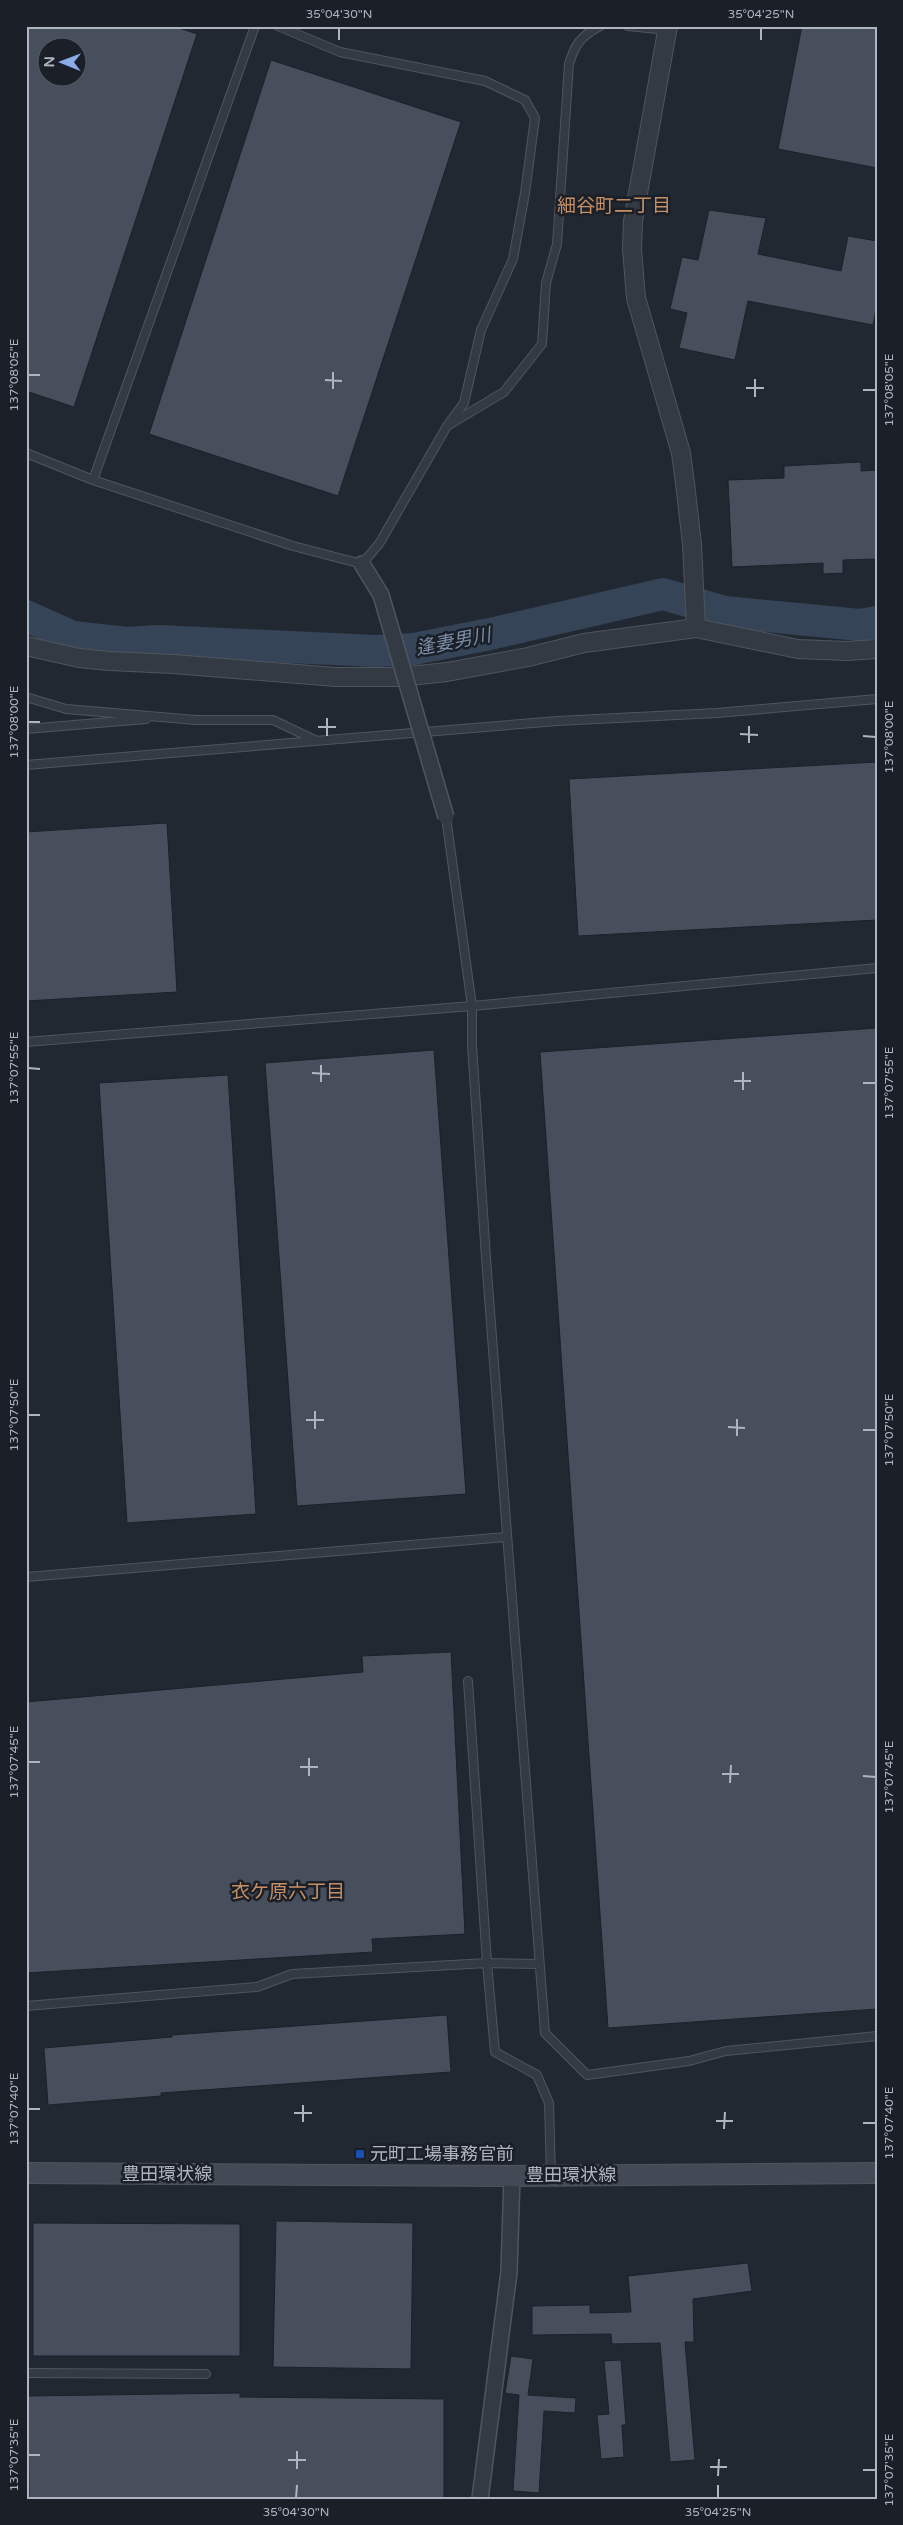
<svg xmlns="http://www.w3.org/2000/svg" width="903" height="2525" font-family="'Varela Round','Noto Sans JP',sans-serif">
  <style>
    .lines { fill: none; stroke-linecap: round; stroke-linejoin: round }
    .river { stroke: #364458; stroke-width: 32 }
    .building { fill: #484f5c; stroke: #1c212a; fill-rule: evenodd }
    .service-casing { stroke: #4f555e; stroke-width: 10 }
    .minor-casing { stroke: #4f555e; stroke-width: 18 }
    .tertiary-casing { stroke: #4f555e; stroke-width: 20 }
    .secondary-casing { stroke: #4f555e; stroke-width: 22 }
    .service { stroke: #343a43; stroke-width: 8 }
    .minor { stroke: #343a43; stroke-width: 15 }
    .tertiary { stroke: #343a43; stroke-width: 18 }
    .secondary { stroke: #434a56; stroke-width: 20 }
    .minor-bridge-casing { stroke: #4f555e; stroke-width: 18; stroke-linecap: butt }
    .minor-bridge { stroke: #343a43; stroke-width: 15 }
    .ticks { fill: none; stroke: #aeb5c0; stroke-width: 2 }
    .transit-dot { fill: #1a4fb4; stroke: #1a1f28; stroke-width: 2 }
    .labels { text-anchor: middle; stroke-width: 5; stroke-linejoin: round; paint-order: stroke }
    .poi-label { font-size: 18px; fill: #aeb5c0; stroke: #1a1f28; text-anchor: start }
    .street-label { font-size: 18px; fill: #aeb5c0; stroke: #1a1f28 }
    .neighbourhood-label { font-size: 19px; fill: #c59065; stroke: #1a1f28 }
    .water-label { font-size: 19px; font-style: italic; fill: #7a8ca6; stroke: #1a1f28 }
    .neatline { fill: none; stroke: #aeb5c0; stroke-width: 2 }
    .ticks-label { font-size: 12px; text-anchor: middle; fill: #aeb5c0 }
  </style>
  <rect width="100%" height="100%" fill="#212832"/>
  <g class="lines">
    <path class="river" d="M26 616 73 637 127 643 159 641 376 651 414 649 490 634 663 594 725 612 860 625 877 622"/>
  </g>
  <path class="building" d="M26 26H173L197 34 74 407 26 391ZM48 48H78V78H48Z
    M802 26H877V168L778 149Z
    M271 60 461 122 338 496 149 434Z
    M709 210 766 218 758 254 841 271 848 236 877 241V304L873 325 748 301 735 360 679 348 687 313 670 309 682 257 698 260Z
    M861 462V471L877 470V559L843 560V573L823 574V563L732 567 728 480 784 478V466Z
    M877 762V920L578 936 569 779Z
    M167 823 177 992 26 1001V832Z
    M877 1028V2009L608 2028 540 1052Z
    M434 1050 466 1494 297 1506 265 1063Z
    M228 1075 256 1514 127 1523 99 1083Z
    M451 1652 465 1934 372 1939 373 1952 26 1973V1702L363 1672 362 1656Z
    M447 2015 451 2072 161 2093V2096L48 2105 44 2048 172 2037V2035Z
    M276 2221 413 2223 411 2369 273 2367Z
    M33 2223 240 2224V2356H33Z
    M748 2263 752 2291 693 2299 694 2342H685L695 2460 670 2462 660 2343 612 2344 611 2334 532 2335V2306L590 2305V2313L631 2312 628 2276Z
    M511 2356 533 2359 528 2395 576 2398 575 2413 544 2411 539 2493 513 2491 519 2395 505 2393Z
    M621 2360 626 2425H622L624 2457 601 2459 597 2415 609 2414 604 2361Z
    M240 2393V2397L444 2399V2499H29L28 2396Z"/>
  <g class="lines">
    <g class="service-casing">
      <path id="service" d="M278 26 340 52 485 81 525 100 535 118 525 193 513 259 481 330 464 403 449 423
        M628 26 667 30
        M26 453 93 480 293 546 362 564 379 544 447 426 504 392 542 344 546 283 557 244 569 64C575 44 581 36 600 26
        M93 480 255 26
        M26 697 66 709 196 720H273L315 740
        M26 729 146 719
        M26 765 557 721 717 713 877 699
        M446 817 472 1006V1045L486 1258 545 2033 587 2075 689 2061 726 2051 877 2036
        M26 1042 472 1006 877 968
        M26 1577 506 1537
        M468 1681 487 1963 495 2052 537 2075 549 2103 551 2176
        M26 2006 257 1987 292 1974 487 1963 539 1964
        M26 2373 206 2374"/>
    </g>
    <g class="minor-casing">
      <path id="minor" d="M362 564 381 595
        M480 2499 509 2272 512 2176"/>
    </g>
    <g class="tertiary-casing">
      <path id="tertiary" d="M668 26 633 221 632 249 636 298 681 453 685 483 692 544 696 628
        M26 646 79 658 109 661 173 664 336 677H400L447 672 528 657 584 643 696 628 798 649 847 651 877 649"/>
    </g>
    <g class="secondary-casing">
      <path id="secondary" d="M26 2173 512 2176 877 2173"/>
    </g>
    <use href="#service" class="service"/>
    <use href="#minor" class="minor"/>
    <use href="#tertiary" class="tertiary"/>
    <use href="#secondary" class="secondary"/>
    <g class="minor-bridge-casing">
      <path id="minor-bridge" d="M381 595 446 817"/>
    </g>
    <use href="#minor-bridge" class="minor-bridge"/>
  </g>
  <path class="ticks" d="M339 40V28M761 40V28M28 375H40M325 380 342 381M746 388H764M333 389V372M863 390H876M755 397V379M28 722H40M318 727H336M740 734 758 735M327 736V718M863 736 876 737M749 743V726M28 1068 40 1069M312 1073 330 1074M734 1081H751M321 1082V1065M863 1083H876M743 1090V1072M28 1415H40M306 1420H324M728 1427 745 1428M315 1429V1411M863 1430H876M737 1436V1419M28 1762H40M300 1767H318M722 1774H739M309 1776V1758M863 1776 876 1777M730 1783 731 1765M28 2109H40M294 2113H312M716 2121H733M303 2122V2105M863 2123H876M724 2129 725 2112M28 2455H40M288 2460H306M710 2467H727M297 2469V2451M863 2470H876M718 2476 719 2459M296 2498 297 2485M718 2498V2485"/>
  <rect class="transit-dot" x="355" y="2149" width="10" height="10" rx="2.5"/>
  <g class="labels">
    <g class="poi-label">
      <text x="370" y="2160">元町工場事務官前</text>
    </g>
    <g class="street-label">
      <text x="167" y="2180">豊田環状線</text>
      <text x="571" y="2181">豊田環状線</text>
    </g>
    <g class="neighbourhood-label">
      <text x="614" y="212">細谷町二丁目</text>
      <text x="288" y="1898">衣ケ原六丁目</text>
    </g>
    <g class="water-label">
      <text transform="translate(453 641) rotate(-11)" y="7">逢妻男川</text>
    </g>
  </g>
  <rect width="903" height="2525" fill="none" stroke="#1a1f28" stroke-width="55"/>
  <g transform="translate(62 62) rotate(271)"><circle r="24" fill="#1a1f28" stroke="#555b65"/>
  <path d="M0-4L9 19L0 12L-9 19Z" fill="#8aadea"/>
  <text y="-8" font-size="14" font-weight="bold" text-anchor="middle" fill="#aeb5c0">N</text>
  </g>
  <rect x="28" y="28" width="848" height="2470" class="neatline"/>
  <g class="ticks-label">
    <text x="339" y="18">35°04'30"N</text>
    <text x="761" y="18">35°04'25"N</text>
    <text transform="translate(14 375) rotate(-90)" y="4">137°08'05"E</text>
    <text transform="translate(889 390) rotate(-90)" y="4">137°08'05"E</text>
    <text transform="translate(14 722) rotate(-90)" y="4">137°08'00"E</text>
    <text transform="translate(889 737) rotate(-90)" y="4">137°08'00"E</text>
    <text transform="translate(14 1068) rotate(-90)" y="4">137°07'55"E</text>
    <text transform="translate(889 1083) rotate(-90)" y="4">137°07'55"E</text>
    <text transform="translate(14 1415) rotate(-90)" y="4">137°07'50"E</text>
    <text transform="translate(889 1430) rotate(-90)" y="4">137°07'50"E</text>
    <text transform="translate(14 1762) rotate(-90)" y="4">137°07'45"E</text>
    <text transform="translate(889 1777) rotate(-90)" y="4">137°07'45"E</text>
    <text transform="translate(14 2109) rotate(-90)" y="4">137°07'40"E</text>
    <text transform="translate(889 2123) rotate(-90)" y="4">137°07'40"E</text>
    <text transform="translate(14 2455) rotate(-90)" y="4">137°07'35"E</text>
    <text transform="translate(889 2470) rotate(-90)" y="4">137°07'35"E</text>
    <text x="296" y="2516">35°04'30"N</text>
    <text x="718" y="2516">35°04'25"N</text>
  </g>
</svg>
